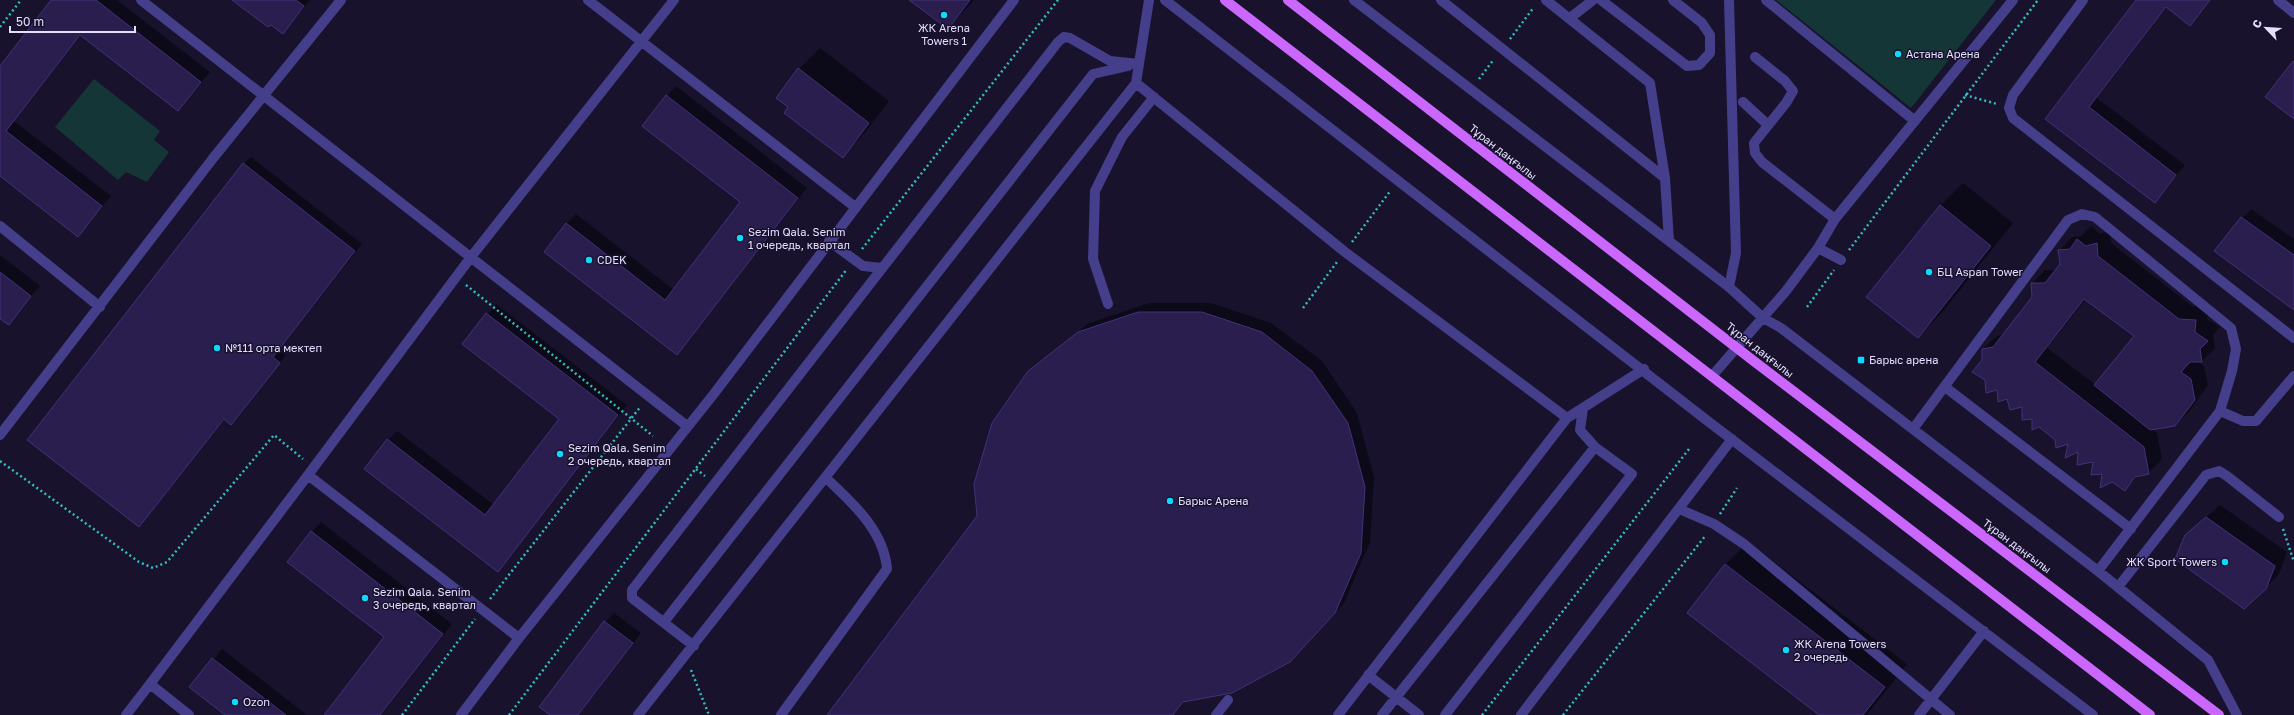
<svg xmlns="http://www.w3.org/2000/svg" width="2294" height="715" font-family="'Golos Text',sans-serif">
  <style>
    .green { fill: #153637 }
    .shadow { fill: #0007; fill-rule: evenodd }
    .building { fill: #2a1e4e; stroke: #433179 }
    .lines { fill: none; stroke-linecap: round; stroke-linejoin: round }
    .path { stroke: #33bebc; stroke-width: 2.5; stroke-dasharray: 2 3; stroke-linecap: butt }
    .minor { stroke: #453e8b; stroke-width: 10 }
    .major { stroke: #cc67fd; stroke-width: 10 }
    .poi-dot { fill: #0dd9fc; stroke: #18122d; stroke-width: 1.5 }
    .labels { text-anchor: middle; stroke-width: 3; stroke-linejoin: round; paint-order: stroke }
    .poi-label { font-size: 11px; fill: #e4deff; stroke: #18122d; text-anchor: start }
    .street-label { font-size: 11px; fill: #e4deff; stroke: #18122d }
  </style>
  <rect width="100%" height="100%" fill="#18122d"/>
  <path class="green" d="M1776 0H1996L1911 108Z
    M94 79 160 131 154 140 169 152 147 182 126 172 118 180 55 127Z"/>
  <path class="shadow" d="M52 0H117L210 72 178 110 82 34 14 121 111 196 78 236 0 175V67Z
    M234 0H310L283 33Z
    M911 0H974L948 28Z
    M2138 0H2211L2190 25 2167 7 2097 98 2185 165 2155 201 2047 118Z
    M820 48 889 101 863 135 843 156 790 107 799 69Z
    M676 86 807 188 677 354 566 224 576 214 674 290 741 202 667 96Z
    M251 157 362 244 279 350 286 355 238 417 231 424 225 419 139 526 243 164Z
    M1963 183 2013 223 1941 314 1918 337 1940 206Z
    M2251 209 2294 239V309L2242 218Z
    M2091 226 2100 234 2110 231 2111 243 2192 306 2209 307 2207 319 2220 327 2213 335 2215 348 2202 361H2197L2204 366 2208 385 2189 412 2175 425 2152 429 2157 433 2162 459 2148 473 2139 475 2125 490 2103 473 2094 461 2069 442 2056 439 2022 406 2008 398 1983 360V349L1997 336 2004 334 2033 298 2032 283 2045 270H2056L2061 264 2059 251 2072 237 2081 236ZM2086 299 2135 335 2096 385 2047 348Z
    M0 255 40 286 8 324 0 317Z
    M1149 303H1211L1271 323 1322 361 1357 413 1374 477 1370 542 1344 603 1300 652 1185 701 1174 715H829L978 516 1029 371 1089 323Z
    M496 304 627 405 498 570 388 440 397 431 494 505 561 419 464 344Z
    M2220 505 2287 552 2279 574 2265 588 2186 535Z
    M321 522 452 624 381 715H325L386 637 312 532Z
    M1748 542 1907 664 1867 715H1821L1688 613 1726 564Z
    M614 613 641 633 579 715H551L605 622Z
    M222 649 307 715H227L191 687Z"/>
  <path class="building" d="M51 0H96L201 82 178 111 80 35 6 131 102 206 78 237 0 176V66Z
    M232 0H296L304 6 283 34 271 25 268 27Z
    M909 0H970L948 29Z
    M2136 0H2210L2190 26 2166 7 2089 107 2176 175 2155 203 2045 119Z
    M2293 61 2294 62V119L2265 97Z
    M798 68 869 123 843 158 784 113 788 107 776 98Z
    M666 95 798 198 677 355 544 252 566 223 665 300 740 202 642 126Z
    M243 163 355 251 273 357 280 363 231 425 224 419 139 527 27 440Z
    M1940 205 1991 246 1918 338 1866 297Z
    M2241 217 2294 255V310L2214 251Z
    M2077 239 2086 246 2097 243 2098 256 2179 319 2196 320 2195 332 2208 341 2200 349 2202 362H2190L2181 372 2191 379 2195 400 2175 426 2150 430 2094 385 2134 336 2084 299 2035 362 2144 447 2149 474 2135 477 2125 491 2112 482 2100 488 2102 474 2091 475 2093 462 2077 465 2078 452 2065 458 2068 444 2056 448 2055 440 2039 427 2032 430V419L2022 420V407L2010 410 2007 399 1998 402 1997 390 1986 393 1985 380 1972 372 1982 360V349L1993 347 2032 297 2031 283H2045L2060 264 2058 250 2070 249Z
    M0 272 31 296 9 325 0 319Z
    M1138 312H1202L1262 332 1312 371 1348 423 1365 487 1361 553 1335 613 1290 662 1232 693 1183 702 1173 715H827L977 516 974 484 992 423 1028 371 1078 332Z
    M486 313 618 415 498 572 364 469 387 439 485 515 559 419 462 344Z
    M2206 517 2275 566 2266 589 2244 609 2175 559 2185 535Z
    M311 531 443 634 380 715H324L384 637 287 562Z
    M1725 564 1885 687 1863 715H1819L1687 613Z
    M604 621 633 643 578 715H550L539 707Z
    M212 658 286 715H225L189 687Z"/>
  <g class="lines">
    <path class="path" d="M0 27 21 0
      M1510 39 1534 7
      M1479 79 1494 59
      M1965 95 1997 104
      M1352 242 1391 190
      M862 249 1058 0
      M1849 250 2038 0
      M466 285 653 436
      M1807 307 1834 270
      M1303 308 1337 262
      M0 461 139 562 153 568 167 562 274 435 303 459
      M696 469 705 476
      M1720 514 1737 488
      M2283 529 2294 562
      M490 599 641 406
      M691 670 709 715
      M402 715 475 619
      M509 715 847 269
      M1482 715 1689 449
      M1563 715 1706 535"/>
    <path class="minor" d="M141 0 687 426
      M588 0 855 207
      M1149 0 1136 83 1345 252 1567 418 1644 369
      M1165 0 1709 422 2093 715
      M1354 0 1729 287 1763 318 1781 328 2098 571 2208 660 2237 715
      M1441 0 1665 178 1669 241
      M1546 0 1650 83 1665 178
      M1601 0 1687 66 1699 65 1710 53V35L1702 23 1673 0
      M1729 0 1736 253 1729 287
      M1766 0 1915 121
      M2083 0 2013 95 2009 108 2013 118 2294 338
      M2278 0 2294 13
      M1570 18 1593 0
      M1755 57 1785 81 1793 91 1786 103 1754 143 1755 153 1762 162 1835 219
      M1743 102 1768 125
      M0 226 100 307
      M829 241 863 266 882 268
      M1818 248 1841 260
      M1108 304 1093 259 1095 191 1122 137 1154 97
      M1712 376 1786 291 1818 248 1835 219 2013 0
      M1945 387 2131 529
      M2220 411 2243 421H2256L2294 376
      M1913 429 2068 220 2082 214 2095 217 2231 328 2236 349 2232 371 2220 411 2098 571
      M0 435 214 157 341 0
      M1679 509 1714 524 1744 544 1950 715
      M2118 587 2206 475 2219 471 2227 476 2279 517
      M664 622 1093 74 1128 66
      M519 638 308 475 471 257 674 0
      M694 646 632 598V590L1058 42 1064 37 1070 38 1110 61 1139 64
      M1368 675 1419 715
      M126 715 150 684
      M189 715 150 684 308 475
      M461 715 519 638 713 395 1014 0
      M638 715 1136 83
      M781 715 887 569C884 531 852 502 826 478
      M1216 715 1228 700
      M1338 715 1567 418
      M1382 715 1595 447
      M1445 715 1632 474 1595 447 1580 430 1583 408
      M1521 715 1732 439
      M1919 715 1984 631"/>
    <path class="major" d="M1225 0 2150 715
      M1288 0 1755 362 2219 715"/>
  </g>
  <g class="poi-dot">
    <circle cx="944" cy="15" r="4"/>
    <circle cx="1898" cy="54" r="4"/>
    <circle cx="740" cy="238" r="4"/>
    <circle cx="589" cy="260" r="4"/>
    <circle cx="1929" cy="272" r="4"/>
    <circle cx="217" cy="348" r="4"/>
    <rect x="1857" y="356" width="8" height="8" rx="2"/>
    <circle cx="560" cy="454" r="4"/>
    <circle cx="1170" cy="501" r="4"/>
    <circle cx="2225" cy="562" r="4"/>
    <circle cx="365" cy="598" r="4"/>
    <circle cx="1786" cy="650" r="4"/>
    <circle cx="235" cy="702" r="4"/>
  </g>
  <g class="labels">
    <g class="poi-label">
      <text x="944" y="32" text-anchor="middle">ЖК Arena<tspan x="944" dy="13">Towers 1</tspan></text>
      <text x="1906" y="58">Астана Арена</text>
      <text x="748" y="236">Sezim Qala. Senim<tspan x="748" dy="13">1 очередь, квартал</tspan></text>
      <text x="597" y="264">CDEK</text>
      <text x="1937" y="276">БЦ Aspan Tower</text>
      <text x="225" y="352">№111 орта мектеп</text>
      <text x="1869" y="364">Барыс арена</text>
      <text x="568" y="452">Sezim Qala. Senim<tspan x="568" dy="13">2 очередь, квартал</tspan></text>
      <text x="1178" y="505">Барыс Арена</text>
      <text x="2217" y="566" text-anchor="end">ЖК Sport Towers</text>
      <text x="373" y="596">Sezim Qala. Senim<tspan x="373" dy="13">3 очередь, квартал</tspan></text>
      <text x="1794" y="648">ЖК Arena Towers<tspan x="1794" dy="13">2 очередь</tspan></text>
      <text x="243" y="706">Ozon</text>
    </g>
    <g class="street-label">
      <text transform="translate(1503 152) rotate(38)" y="4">Тұран даңғылы</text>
      <text transform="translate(1760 350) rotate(38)" y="4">Тұран даңғылы</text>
      <text transform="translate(2017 546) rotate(37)" y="4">Тұран даңғылы</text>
    </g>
  </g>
  <g transform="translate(2266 28) rotate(295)" stroke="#18122d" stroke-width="3" paint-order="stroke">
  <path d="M0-3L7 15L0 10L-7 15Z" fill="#e4deff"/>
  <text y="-6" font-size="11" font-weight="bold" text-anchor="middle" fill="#e4deff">С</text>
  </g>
  <path d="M10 26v6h125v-6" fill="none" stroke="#e4deff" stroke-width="2"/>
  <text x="16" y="26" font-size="12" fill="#e4deff" stroke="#18122d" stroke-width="3" paint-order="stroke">50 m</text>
</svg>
